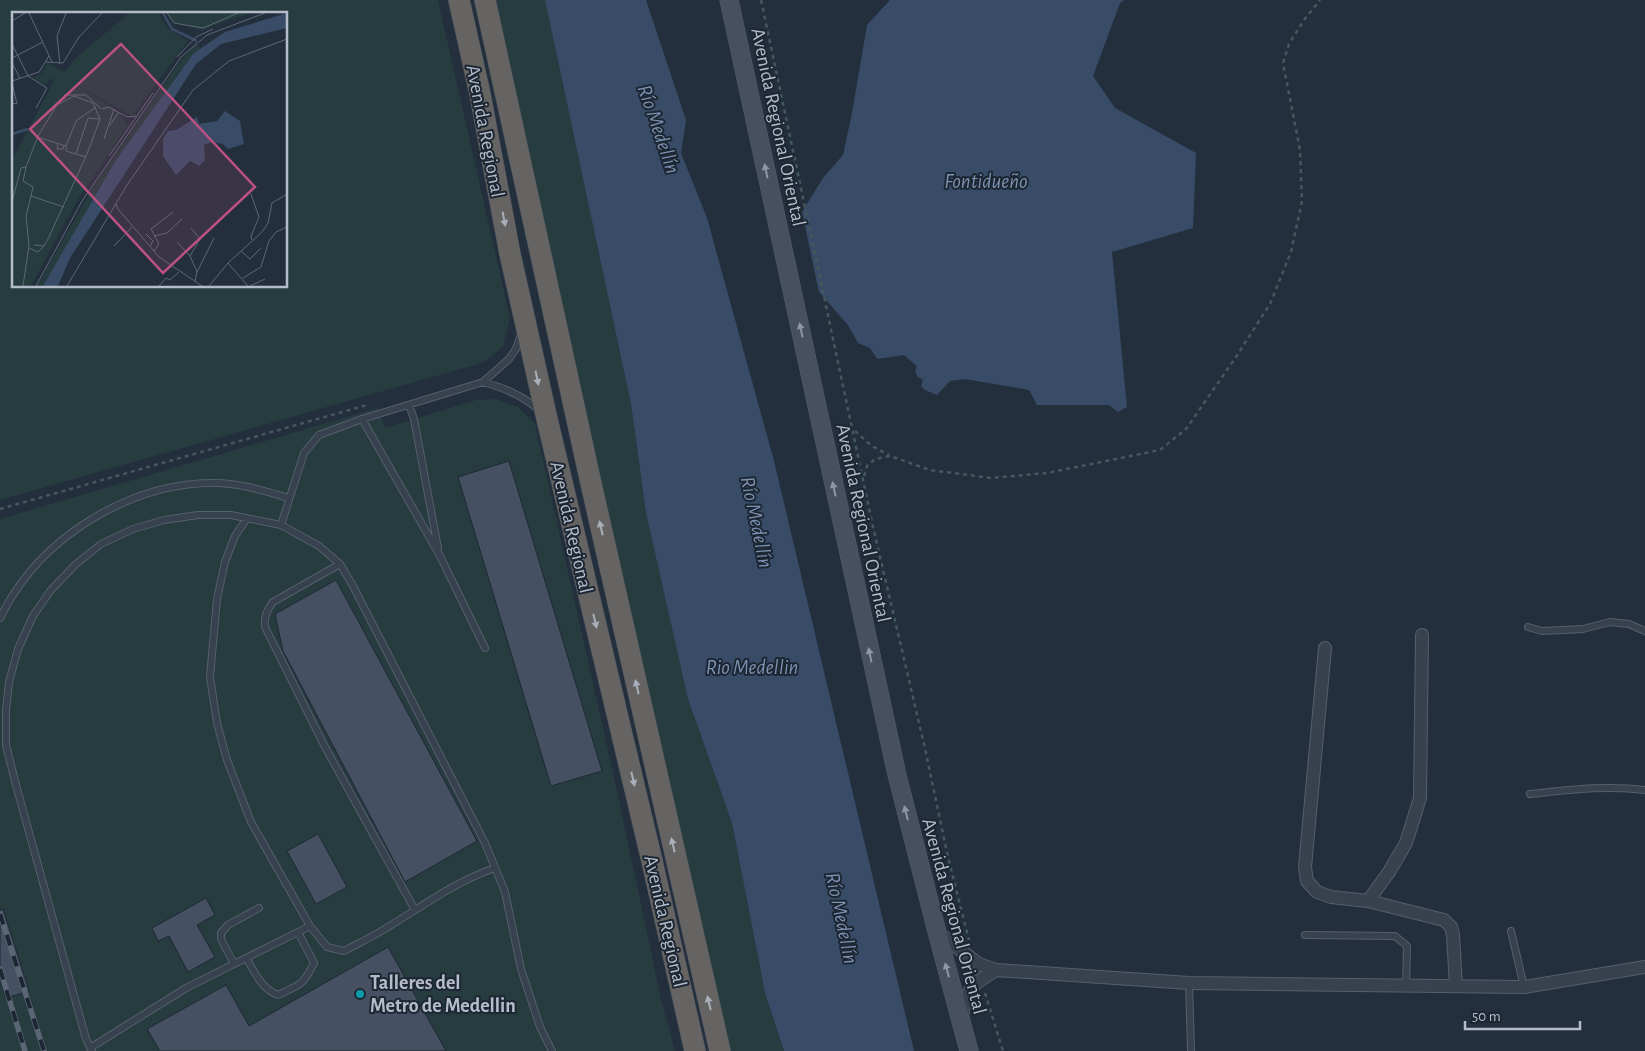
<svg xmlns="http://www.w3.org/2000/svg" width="1645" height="1051" font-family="'Alegreya Sans',sans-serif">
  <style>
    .green { fill: #263c3f; fill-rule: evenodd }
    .water { fill: #394c67 }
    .building { fill: #455162; stroke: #1f2835 }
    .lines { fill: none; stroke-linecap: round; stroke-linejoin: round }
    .service-casing { stroke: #565f6c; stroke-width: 8 }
    .minor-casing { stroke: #565f6c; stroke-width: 14 }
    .secondary-casing { stroke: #565f6c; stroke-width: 19 }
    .trunk-casing { stroke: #434c59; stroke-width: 22 }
    .path { stroke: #44595c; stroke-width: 2.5; stroke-dasharray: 4 4; stroke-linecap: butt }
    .service { stroke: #38414e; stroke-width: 6 }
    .minor { stroke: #38414e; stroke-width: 12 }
    .secondary { stroke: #465061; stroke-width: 18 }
    .trunk { stroke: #656462; stroke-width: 21 }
    .rail-casing { stroke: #5a6575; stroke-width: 5.5 }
    .rail { stroke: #1d2633; stroke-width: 4; stroke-dasharray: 11; stroke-linecap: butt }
    .oneway { fill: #8e96a5 }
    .oneway2 { fill: #a8afba }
    .culture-dot { fill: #0f9aa8; stroke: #1d2633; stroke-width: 2 }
    .labels { text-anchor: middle; stroke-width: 4; stroke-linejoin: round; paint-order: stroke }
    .street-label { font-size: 20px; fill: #b4bcc9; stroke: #1d2633 }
    .poi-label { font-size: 20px; font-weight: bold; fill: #b4bcc9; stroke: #1d2633; text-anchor: start }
    .water-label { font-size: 21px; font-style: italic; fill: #7c92b1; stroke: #1d2633 }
    .inset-river { fill: none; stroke: #394c67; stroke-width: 2.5 }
    .inset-road { fill: none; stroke: #5e6776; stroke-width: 1 }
    .view { fill: #bd5182; fill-opacity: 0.15; stroke: #bd5182; stroke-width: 2.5 }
    .inset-edge { fill: none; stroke: #b4bcc9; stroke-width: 2.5 }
  </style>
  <rect width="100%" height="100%" fill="#242f3e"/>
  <path class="green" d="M0 0H438L510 318 503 347 482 363 0 500ZM14 14H286V286H14Z
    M495 0H545L631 404 646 513 688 699 732 823 765 993 784 1051H731L720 1011 652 704 614 542Z
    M496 399 518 407 535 424 617 791 661 999 675 1051H0V519L377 408 385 428 476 400Z"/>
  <path class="water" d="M545 0H646L686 120 681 153 707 218 774 461 914 1051H784L765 993 732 823 688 699 646 513 631 404Z
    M890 0H1124L1120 3 1093 76 1115 108 1196 153 1193 228 1112 252 1127 407 1118 412 1109 405H1037L1029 390 965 379 950 381 937 395 925 390 921 386 923 380 918 377 915 371 917 366 904 355 877 359 870 348 858 343 848 325 819 292 802 212 823 178 843 155 852 113 867 25Z"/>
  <path class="building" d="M509 461 602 771 551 786 458 477Z
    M336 580 477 841 405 882 283 651 275 614Z
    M318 834 347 887 316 904 287 851Z
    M206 898 215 915 197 925 215 957 188 972 169 936 158 941 152 928Z
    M3 909 29 991 6 998 0 981V910Z
    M388 947 446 1051H160L147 1029 226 985 249 1026Z"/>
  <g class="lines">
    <g class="service-casing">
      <path id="service" d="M483 382C504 388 522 395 539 410
        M409 405 414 419 438 548
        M362 419 439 554 485 648
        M247 518 235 536 225 562 217 599 210 677 217 723 227 760 251 822 310 926 327 947 344 951C359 943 374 936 388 927 423 906 456 881 495 868
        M281 525 304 453 319 435 362 419 483 382 509 359 516 349 521 334
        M340 564 273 602C267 610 264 616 265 627L325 747 415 910
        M0 618C4 611 8 602 13 595 54 530 137 482 215 483 240 483 264 491 289 498
        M1528 627 1542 631 1583 629 1610 622 1629 624 1645 631
        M1530 794C1569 790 1606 785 1645 790
        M1511 931 1524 987
        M1305 935 1395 936 1407 946 1406 986
        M246 958C255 972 261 989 278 995 300 984 303 986 314 963L298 932
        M234 964 221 939V933L228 925 259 908
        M1189 983 1191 1051
        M90 1048 186 988 310 926
        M92 1051 86 1039 16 785 6 745V710L9 682 18 649 33 616 51 590 76 564 101 544 133 529 164 520 198 515H231L281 525 319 546 340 564 353 586 485 843 505 892 521 969 540 1027 552 1051"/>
    </g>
    <g class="minor-casing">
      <path id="minor" d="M1325 648 1305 867 1307 881 1317 892 1331 897 1368 901 1444 920 1451 927 1453 935 1456 986
        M1368 901 1389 872 1406 843 1420 798 1422 635
        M937 932 979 964 996 970 1189 983 1524 987 1645 967
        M962 1015C967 987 973 984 996 970"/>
    </g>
    <g class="secondary-casing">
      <path id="secondary" d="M729 0 897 775 937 932 969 1051"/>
    </g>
    <g class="trunk-casing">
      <path id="trunk" d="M459 0 480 94 510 254 547 419 652 861 695 1051
        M485 0 590 479 720 1051"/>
    </g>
    <path class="path" d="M761 0 873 527 924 744 948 857 969 940
      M855 431 872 446 889 455
      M864 476 867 466 875 459 890 456 930 470 991 478 1047 473 1160 450 1186 429 1236 357 1270 304 1291 252 1302 201 1300 150 1283 63 1289 44 1304 20 1320 0
      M0 509 367 405
      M985 993 1003 1051"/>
    <use href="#service" class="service"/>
    <use href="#minor" class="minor"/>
    <use href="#secondary" class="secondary"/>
    <use href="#trunk" class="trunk"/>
    <g class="rail-casing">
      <path id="rail" d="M0 914 44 1051
        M0 969 25 1051"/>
    </g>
    <use href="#rail" class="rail"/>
  </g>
  <defs><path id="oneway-solid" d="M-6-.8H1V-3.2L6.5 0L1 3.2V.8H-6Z" transform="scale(1.25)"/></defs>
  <g class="oneway">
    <use href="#oneway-solid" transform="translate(766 171) rotate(-102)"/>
    <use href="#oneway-solid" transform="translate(801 330) rotate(-102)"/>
    <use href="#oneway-solid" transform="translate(834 489) rotate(-102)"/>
    <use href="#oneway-solid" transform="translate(870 655) rotate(-102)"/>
    <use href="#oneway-solid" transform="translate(906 813) rotate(-104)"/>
    <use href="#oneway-solid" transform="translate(947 970) rotate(-105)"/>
  </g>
  <g class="oneway2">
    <use href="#oneway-solid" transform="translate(504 219) rotate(79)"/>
    <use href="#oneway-solid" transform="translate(537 378) rotate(78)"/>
    <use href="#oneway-solid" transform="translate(601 528) rotate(-103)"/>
    <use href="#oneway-solid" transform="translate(595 621) rotate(77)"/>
    <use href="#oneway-solid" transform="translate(637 687) rotate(-103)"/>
    <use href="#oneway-solid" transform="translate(633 779) rotate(77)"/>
    <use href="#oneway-solid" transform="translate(673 845) rotate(-103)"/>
    <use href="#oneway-solid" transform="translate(709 1003) rotate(-103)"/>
  </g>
  <circle class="culture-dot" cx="360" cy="994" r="5"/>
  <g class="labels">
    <g class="street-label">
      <text transform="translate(779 127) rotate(78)" y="7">Avenida Regional Oriental</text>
      <text transform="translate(486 131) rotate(79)" y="7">Avenida Regional</text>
      <text transform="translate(864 523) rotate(78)" y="7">Avenida Regional Oriental</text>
      <text transform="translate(572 527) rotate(77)" y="7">Avenida Regional</text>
      <text transform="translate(955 916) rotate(75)" y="7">Avenida Regional Oriental</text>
      <text transform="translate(666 921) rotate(77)" y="7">Avenida Regional</text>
    </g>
    <g class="poi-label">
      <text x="370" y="989">Talleres del<tspan x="370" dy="23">Metro de Medellin</tspan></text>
    </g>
    <g class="water-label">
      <text transform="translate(659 129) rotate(71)" y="7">Río Medellín</text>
      <text x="986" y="188">Fontidueño</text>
      <text transform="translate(757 522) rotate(78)" y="7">Río Medellín</text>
      <text x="752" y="674">Rio Medellin</text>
      <text transform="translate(842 918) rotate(78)" y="7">Río Medellín</text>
    </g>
  </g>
  <g transform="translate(12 12)">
    <rect width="275" height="275" fill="#242f3e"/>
    <path d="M117 1H147L155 16 176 29 120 104 57 69 104 98 116 113 65 189 19 274H0V148L42 69 38 66 34 73 21 66 29 62 36 51 52 60 66 44ZM155 1H238L190 18 162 11ZM183 32 189 36 117 130 31 274H25L80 177 166 52Z" fill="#263c3f"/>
    <path d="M275 1V16L209 32 184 52 58 246 46 274H31L104 148 182 41 213 20ZM213 99 228 109 232 132 216 137 211 132 200 130 192 133 193 148 187 154 178 149 164 163 151 144V127L156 119 164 118 185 105 187 112 205 109Z" fill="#394c67"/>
    <path class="inset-river" d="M151 1 160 17 185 29M0 122 16 117"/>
    <path class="inset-road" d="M17 1 40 50M155 1 162 11 191 16 226 1M0 9 13 1M0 32 16 64 35 76 24 96M165 45 184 25 201 17M0 46 31 30M34 50 51 51 67 25 90 1M0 51 8 66M48 52 45 24 54 1M0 69 27 60 37 44M0 71 5 92 0 91M52 83H74L89 97M90 97 97 95 115 105 124 104M98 113 107 100M25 125 54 134M92 127 102 97M46 131 45 137H51L52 134M64 142 76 106 88 107M97 144 141 81M74 145 54 139V134L64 109 84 95M14 155 11 169 21 175 19 184 52 195M239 182 247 205 239 224 240 228M0 190 9 156 14 155 26 124 45 93 62 84 81 91 88 107 75 142 36 227 32 234 22 233M104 192 106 197 147 245 190 274M179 216 188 227 178 244 185 260 183 270M134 222 141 229 138 234M142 224 155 221 170 207M165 230 178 244M102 234 120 215M17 236 26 240 32 234M142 239 147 232 139 217 161 200M229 239 238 247 249 236M216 251 236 274M185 260 202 226M231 266 249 255 257 229 264 220 275 215M11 274 17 234 14 204 19 184M24 274 70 189 169 45 195 23 253 1M55 274 115 173 181 78 217 49 275 27M147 274 154 266 158 268 167 260M197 274 216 251 250 220 256 211 260 191 275 182M238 274 253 267"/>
    <path class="view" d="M109 32 243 175 151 261 18 117Z"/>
    <rect width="275" height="275" class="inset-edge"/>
  </g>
  <path d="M1465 1021v8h115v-8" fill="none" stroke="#b4bcc9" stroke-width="2.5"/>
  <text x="1472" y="1021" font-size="15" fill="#b4bcc9" stroke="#1d2633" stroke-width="4" paint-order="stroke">50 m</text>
</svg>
